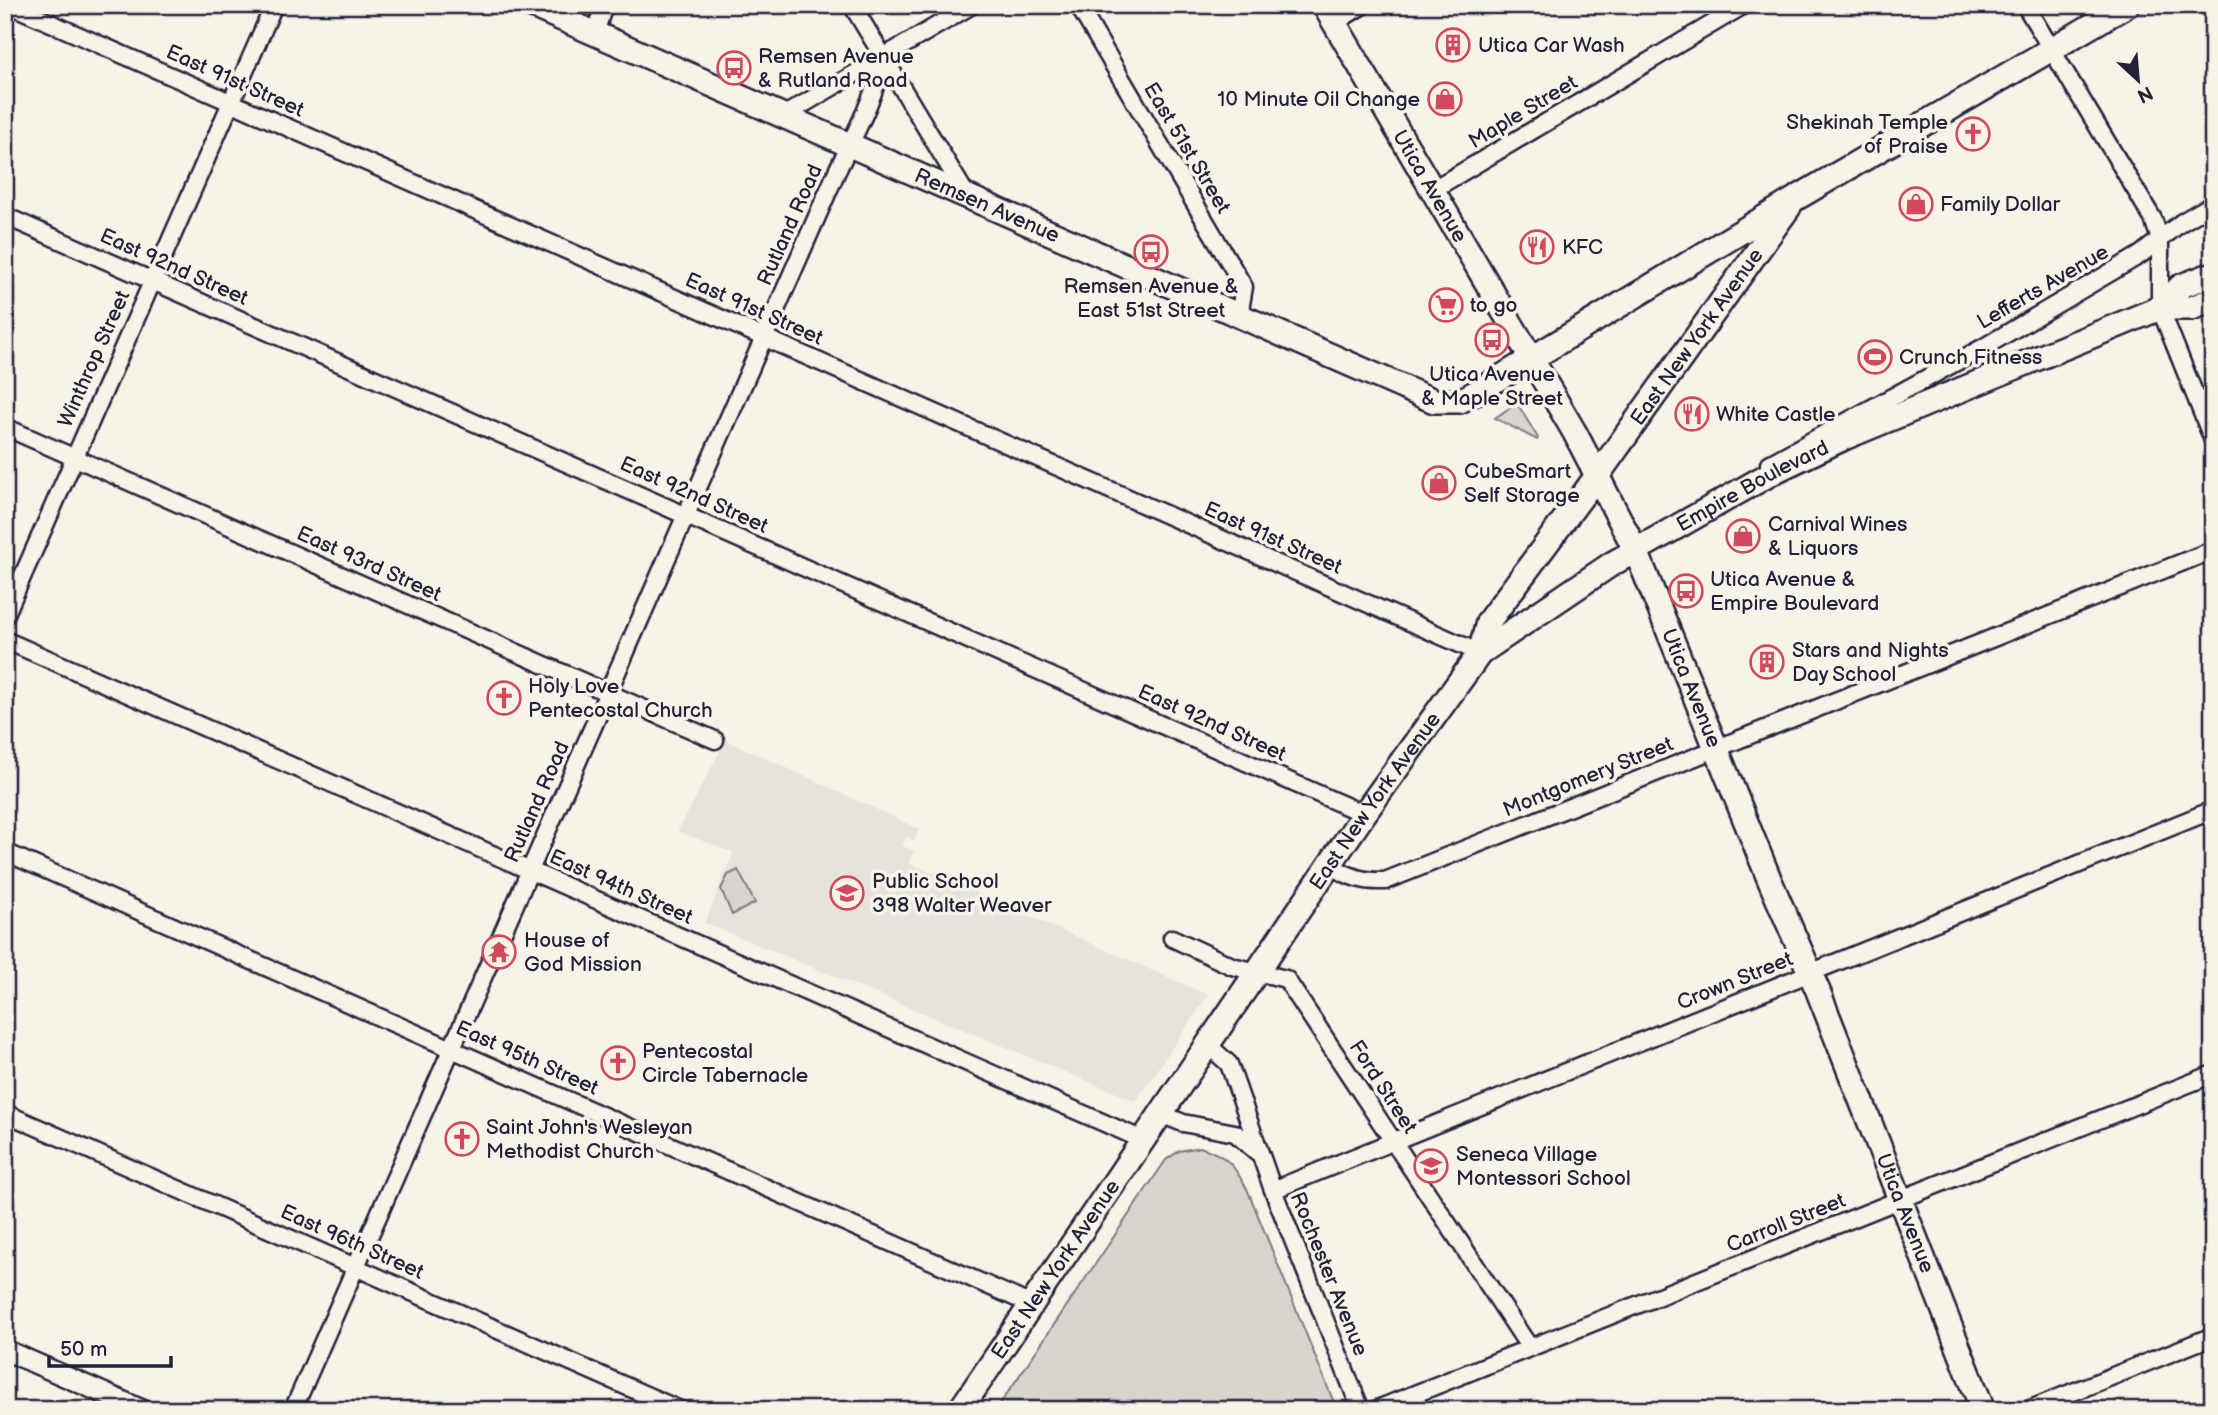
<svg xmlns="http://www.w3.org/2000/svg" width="2218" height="1415" font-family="'Balsamiq Sans',sans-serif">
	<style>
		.built { fill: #e7e3db }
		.green { fill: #d8d5cf; stroke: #7d7c85; stroke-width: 2 }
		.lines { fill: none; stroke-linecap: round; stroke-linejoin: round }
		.minor-casing { stroke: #22223b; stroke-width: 21 }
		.tertiary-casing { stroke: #22223b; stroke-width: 24 }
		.secondary-casing { stroke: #22223b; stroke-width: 28 }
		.minor { stroke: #f7f3e8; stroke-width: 16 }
		.tertiary { stroke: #f7f3e8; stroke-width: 19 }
		.secondary { stroke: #f7f3e8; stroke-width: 23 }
		.labels { text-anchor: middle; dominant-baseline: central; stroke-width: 7; stroke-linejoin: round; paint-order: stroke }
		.poi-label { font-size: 21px; fill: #22223b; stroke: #f7f3e8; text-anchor: start }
		.street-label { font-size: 21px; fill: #22223b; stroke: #f7f3e8 }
	</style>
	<rect width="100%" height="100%" fill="#f7f3e8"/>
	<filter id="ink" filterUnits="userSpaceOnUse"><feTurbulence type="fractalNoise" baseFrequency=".0143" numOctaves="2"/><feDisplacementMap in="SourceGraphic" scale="14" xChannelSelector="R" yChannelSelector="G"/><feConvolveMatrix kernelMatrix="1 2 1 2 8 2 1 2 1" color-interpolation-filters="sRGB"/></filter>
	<g filter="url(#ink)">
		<path class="built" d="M 726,740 L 919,829 L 914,841 L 906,837 L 902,846 L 914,851 L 909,863 L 1208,995 L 1136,1101 L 705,923 L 733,853 L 678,831 Z"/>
		<path class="green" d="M 1517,403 L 1538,438 L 1537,440 L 1495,418 Z
			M 738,870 L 755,903 L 732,915 L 721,889 L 728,875 Z
			M 1200,1147 C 1228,1156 1234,1165 1248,1191 L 1337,1410 L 996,1410 L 1166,1160 L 1179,1151 Z"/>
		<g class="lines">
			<defs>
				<path id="minor" d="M 10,5 L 1480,653
					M 852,5 L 967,196
					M 1078,5 L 1244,287 L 1239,316
					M 2025,5 L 2153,219 L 2160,239 L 2160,308 L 2213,440
					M 1334,23 L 1363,5
					M 595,34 L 604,5
					M 783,116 L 972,5
					M 1432,190 L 1744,5
					M 5,216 L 1364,814
					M 5,427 L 715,740
					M 1769,464 L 1984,347 L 2140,255 L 2182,222 L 2213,204
					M 5,616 L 274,5
					M 5,640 L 1143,1140
					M 5,852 L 1032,1305
					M 1330,865 C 1349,877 1363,882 1385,881 L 2213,550
					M 1172,938 L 1232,966 L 1286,979 L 1530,1348
					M 1208,1045 L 1229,1064 L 1273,1190 L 1361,1410
					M 5,1113 L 680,1410
					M 1161,1114 L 1183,1123 L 1235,1133 L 1257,1152
					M 1273,1190 L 2213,810
					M 293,1410 L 837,171 C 855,134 874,98 884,58
					M 1375,1410 L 2213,1074
					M 2028,1410 L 2213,1336"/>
				<path id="tertiary" d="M 5,1350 L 142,1410"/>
				<g id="secondary">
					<path id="s1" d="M 530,5 L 1434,401 L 1460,401 L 1473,394 L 1795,199 L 2127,5"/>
					<path id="s2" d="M 1324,5 L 1575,433 L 1636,551 L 1770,881 L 1818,991 L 1983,1410"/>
					<path d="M 2160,308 L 2181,286 L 2213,274"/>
					<path id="s3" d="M 1480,653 L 1610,565 L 1777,470 L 1846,437 L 2160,308 L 2192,308 L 2213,299"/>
					<path id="s4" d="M 960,1410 L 1364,814 L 1480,653 L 1488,622 L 1597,476 L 1789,207"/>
				</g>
			</defs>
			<use href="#minor" class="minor-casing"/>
			<use href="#tertiary" class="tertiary-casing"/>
			<use href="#secondary" class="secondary-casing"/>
			<use href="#minor" class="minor"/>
			<use href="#tertiary" class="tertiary"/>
			<use href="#secondary" class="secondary"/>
		</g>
	</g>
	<defs>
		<symbol id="building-ring" viewBox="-11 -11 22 22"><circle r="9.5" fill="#f7f3e8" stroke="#d1495b" stroke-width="1.5"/><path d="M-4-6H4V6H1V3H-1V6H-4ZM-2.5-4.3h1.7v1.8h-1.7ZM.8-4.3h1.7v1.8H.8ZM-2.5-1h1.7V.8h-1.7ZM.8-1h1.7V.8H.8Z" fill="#d1495b"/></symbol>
		<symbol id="bus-ring" viewBox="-11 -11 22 22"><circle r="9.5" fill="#f7f3e8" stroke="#d1495b" stroke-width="1.5"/><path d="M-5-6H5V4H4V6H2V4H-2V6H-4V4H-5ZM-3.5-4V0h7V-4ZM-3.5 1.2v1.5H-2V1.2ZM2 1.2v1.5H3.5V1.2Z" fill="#d1495b"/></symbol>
		<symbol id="shop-ring" viewBox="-11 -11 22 22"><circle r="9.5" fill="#f7f3e8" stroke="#d1495b" stroke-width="1.5"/><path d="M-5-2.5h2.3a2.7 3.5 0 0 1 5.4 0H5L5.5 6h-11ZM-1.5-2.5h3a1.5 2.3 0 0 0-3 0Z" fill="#d1495b"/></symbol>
		<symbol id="church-ring" viewBox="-11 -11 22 22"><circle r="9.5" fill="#f7f3e8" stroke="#d1495b" stroke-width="1.5"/><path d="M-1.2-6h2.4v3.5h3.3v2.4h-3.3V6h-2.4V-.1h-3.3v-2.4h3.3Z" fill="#d1495b"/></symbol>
		<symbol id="restaurant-ring" viewBox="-11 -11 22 22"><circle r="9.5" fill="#f7f3e8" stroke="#d1495b" stroke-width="1.5"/><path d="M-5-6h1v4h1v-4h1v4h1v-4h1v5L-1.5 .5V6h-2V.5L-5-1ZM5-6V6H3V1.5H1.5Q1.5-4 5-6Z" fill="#d1495b"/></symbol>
		<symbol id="supermarket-ring" viewBox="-11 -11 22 22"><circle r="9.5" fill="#f7f3e8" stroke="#d1495b" stroke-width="1.5"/><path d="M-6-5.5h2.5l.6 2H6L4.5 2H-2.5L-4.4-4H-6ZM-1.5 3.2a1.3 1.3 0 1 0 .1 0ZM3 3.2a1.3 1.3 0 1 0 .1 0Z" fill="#d1495b"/></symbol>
		<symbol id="stadium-ring" viewBox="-11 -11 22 22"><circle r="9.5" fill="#f7f3e8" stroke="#d1495b" stroke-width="1.5"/><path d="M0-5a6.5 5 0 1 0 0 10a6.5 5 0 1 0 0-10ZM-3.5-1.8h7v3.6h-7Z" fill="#d1495b"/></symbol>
		<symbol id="school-ring" viewBox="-11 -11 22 22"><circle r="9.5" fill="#f7f3e8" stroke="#d1495b" stroke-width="1.5"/><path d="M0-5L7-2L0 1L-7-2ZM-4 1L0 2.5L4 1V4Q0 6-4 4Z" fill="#d1495b"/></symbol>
		<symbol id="temple-ring" viewBox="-11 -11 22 22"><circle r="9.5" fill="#f7f3e8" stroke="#d1495b" stroke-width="1.5"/><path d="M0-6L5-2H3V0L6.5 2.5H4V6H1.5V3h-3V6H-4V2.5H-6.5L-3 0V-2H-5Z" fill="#d1495b"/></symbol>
	</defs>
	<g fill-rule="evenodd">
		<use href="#building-ring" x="1434" y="26" width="38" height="38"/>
		<use href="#bus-ring" x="715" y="49" width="38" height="38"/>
		<use href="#shop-ring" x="1426" y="80" width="38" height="38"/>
		<use href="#church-ring" x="1954" y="115" width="38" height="38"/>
		<use href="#shop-ring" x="1897" y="185" width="38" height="38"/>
		<use href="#restaurant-ring" x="1518" y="228" width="38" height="38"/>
		<use href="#bus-ring" x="1132" y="233" width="38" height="38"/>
		<use href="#supermarket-ring" x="1427" y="286" width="38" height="38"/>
		<use href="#bus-ring" x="1473" y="321" width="38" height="38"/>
		<use href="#stadium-ring" x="1856" y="338" width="38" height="38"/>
		<use href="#restaurant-ring" x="1673" y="395" width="38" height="38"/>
		<use href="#shop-ring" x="1420" y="464" width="38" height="38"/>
		<use href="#shop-ring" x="1724" y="517" width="38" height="38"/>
		<use href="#bus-ring" x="1667" y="572" width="38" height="38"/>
		<use href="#building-ring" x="1748" y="643" width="38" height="38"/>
		<use href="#church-ring" x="485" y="679" width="38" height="38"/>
		<use href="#school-ring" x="828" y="874" width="38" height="38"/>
		<use href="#temple-ring" x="480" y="933" width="38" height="38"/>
		<use href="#church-ring" x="599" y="1044" width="38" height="38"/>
		<use href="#church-ring" x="443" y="1120" width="38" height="38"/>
		<use href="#school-ring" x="1412" y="1147" width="38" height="38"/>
	</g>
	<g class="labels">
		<g class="poi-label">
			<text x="1478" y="45">Utica Car Wash</text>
			<text x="758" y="56">Remsen Avenue<tspan x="758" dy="24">&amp; Rutland Road</tspan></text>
			<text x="1420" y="99" text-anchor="end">10 Minute Oil Change</text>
			<text x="1948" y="122" text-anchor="end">Shekinah Temple<tspan x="1948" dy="24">of Praise</tspan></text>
			<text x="1940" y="204">Family Dollar</text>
			<text x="1562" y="247">KFC</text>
			<text x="1151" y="286" text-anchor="middle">Remsen Avenue &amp;<tspan x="1151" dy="24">East 51st Street</tspan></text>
			<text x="1470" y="305">to go</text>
			<text x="1899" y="357">Crunch Fitness</text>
			<text x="1492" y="374" text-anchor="middle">Utica Avenue<tspan x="1492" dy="24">&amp; Maple Street</tspan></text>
			<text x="1716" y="414">White Castle</text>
			<text x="1464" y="471">CubeSmart<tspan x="1464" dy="24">Self Storage</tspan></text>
			<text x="1768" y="524">Carnival Wines<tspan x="1768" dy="24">&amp; Liquors</tspan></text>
			<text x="1710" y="579">Utica Avenue &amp;<tspan x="1710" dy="24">Empire Boulevard</tspan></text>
			<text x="1792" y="650">Stars and Nights<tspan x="1792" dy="24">Day School</tspan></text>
			<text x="528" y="686">Holy Love<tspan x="528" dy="24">Pentecostal Church</tspan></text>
			<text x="872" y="881">Public School<tspan x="872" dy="24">398 Walter Weaver</tspan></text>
			<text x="524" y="940">House of<tspan x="524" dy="24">God Mission</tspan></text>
			<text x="642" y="1051">Pentecostal<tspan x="642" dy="24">Circle Tabernacle</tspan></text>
			<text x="486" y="1127">Saint John's Wesleyan<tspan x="486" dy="24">Methodist Church</tspan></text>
			<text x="1456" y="1154">Seneca Village<tspan x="1456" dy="24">Montessori School</tspan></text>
		</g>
		<g class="street-label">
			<text transform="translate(235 81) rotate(24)">East 91st Street</text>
			<text transform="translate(1523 112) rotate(-31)">Maple Street</text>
			<text transform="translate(1187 148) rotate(59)">East 51st Street</text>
			<text stroke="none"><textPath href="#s2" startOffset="210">Utica Avenue</textPath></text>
			<text stroke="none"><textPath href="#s1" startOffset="499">Remsen Avenue</textPath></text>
			<text transform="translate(790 225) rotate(-66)">Rutland Road</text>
			<text transform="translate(174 267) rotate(24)">East 92nd Street</text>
			<text transform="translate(2043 287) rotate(-30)">Lefferts Avenue</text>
			<text transform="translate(754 309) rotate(24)">East 91st Street</text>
			<text stroke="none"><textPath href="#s4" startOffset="1304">East New York Avenue</textPath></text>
			<text transform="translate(94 359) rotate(-66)">Winthrop Street</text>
			<text stroke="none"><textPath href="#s3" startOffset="320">Empire Boulevard</textPath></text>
			<text transform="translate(694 495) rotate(24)">East 92nd Street</text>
			<text transform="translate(1273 538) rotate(24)">East 91st Street</text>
			<text transform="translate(369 564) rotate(24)">East 93rd Street</text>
			<text stroke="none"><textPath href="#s2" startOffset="777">Utica Avenue</textPath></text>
			<text transform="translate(1212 723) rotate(24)">East 92nd Street</text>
			<text transform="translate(1588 777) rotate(-22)">Montgomery Street</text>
			<text stroke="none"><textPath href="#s4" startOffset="737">East New York Avenue</textPath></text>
			<text transform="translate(537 802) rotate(-66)">Rutland Road</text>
			<text transform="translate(621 887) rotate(24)">East 94th Street</text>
			<text transform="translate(1735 981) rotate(-22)">Crown Street</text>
			<text transform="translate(527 1058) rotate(24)">East 95th Street</text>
			<text transform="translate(1383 1087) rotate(57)">Ford Street</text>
			<text stroke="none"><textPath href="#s2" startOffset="1344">Utica Avenue</textPath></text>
			<text transform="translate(1786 1223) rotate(-22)">Carroll Street</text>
			<text transform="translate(352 1242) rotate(24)">East 96th Street</text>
			<text stroke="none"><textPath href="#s4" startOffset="170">East New York Avenue</textPath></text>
			<text transform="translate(1329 1274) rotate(68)">Rochester Avenue</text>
		</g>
	</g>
	<rect width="2218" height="1415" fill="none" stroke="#f7f3e8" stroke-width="28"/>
	<rect x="14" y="14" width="2190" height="1387" fill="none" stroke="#22223b" stroke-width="2.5" filter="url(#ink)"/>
	<g transform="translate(2138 80) rotate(154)" stroke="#f7f3e8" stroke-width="5" paint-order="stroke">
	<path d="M0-5L12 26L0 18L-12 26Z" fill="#22223b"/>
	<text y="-10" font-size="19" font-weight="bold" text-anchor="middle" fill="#22223b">N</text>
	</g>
	<path d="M49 1356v10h122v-10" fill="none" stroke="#22223b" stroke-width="3.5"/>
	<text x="60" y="1356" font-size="21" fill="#22223b" stroke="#f7f3e8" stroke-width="5" paint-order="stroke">50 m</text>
</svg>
